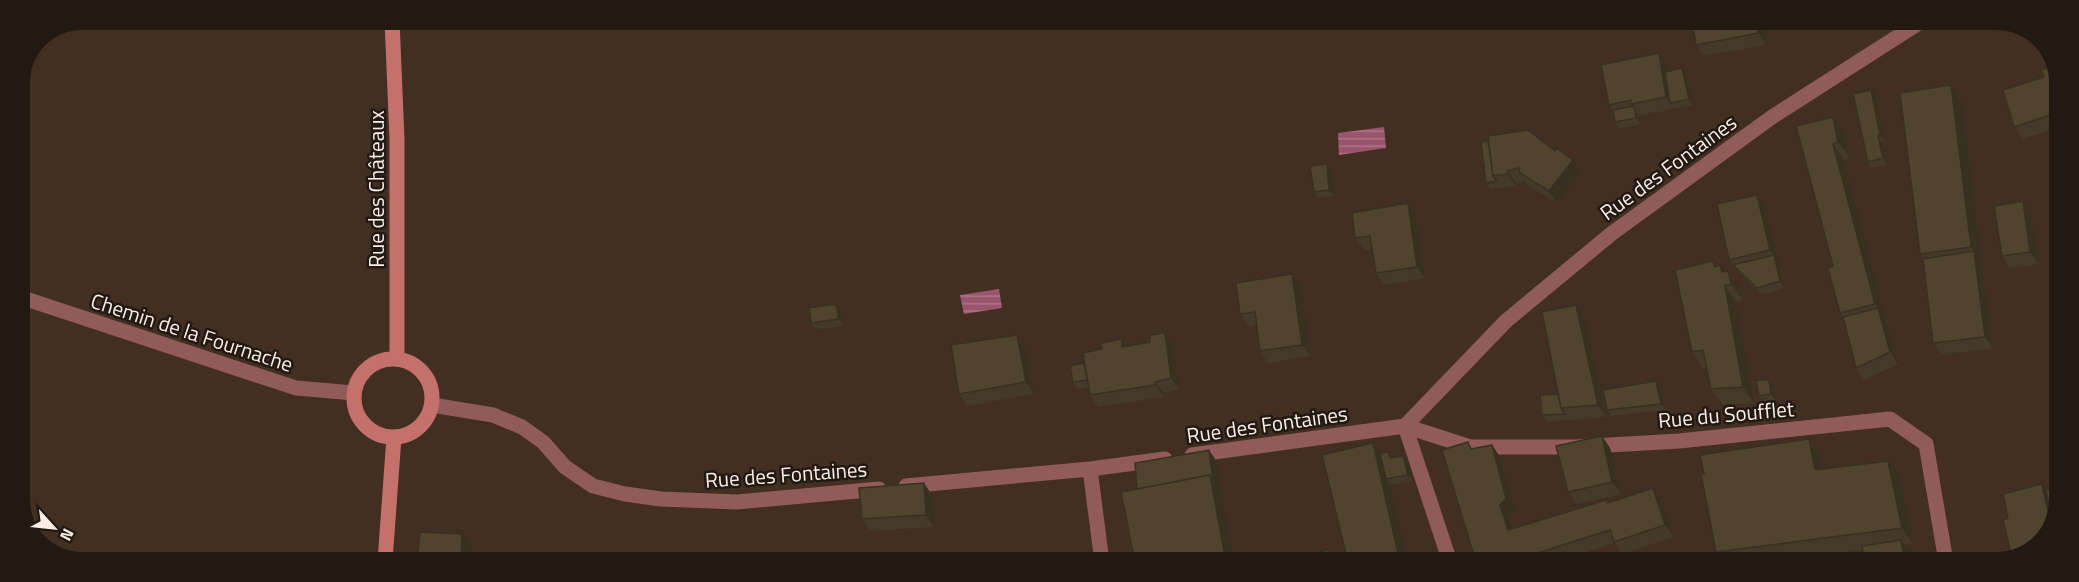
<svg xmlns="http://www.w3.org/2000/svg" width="2079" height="582" font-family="'Titillium Web',sans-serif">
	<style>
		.water { fill: url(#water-rules) }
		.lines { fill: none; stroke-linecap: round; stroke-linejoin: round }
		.street { stroke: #915c58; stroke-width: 15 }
		.secondary { stroke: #c4716b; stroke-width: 15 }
		.wall { fill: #453a28 }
		.shaded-wall { fill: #383021 }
		.building { fill: #50442f; stroke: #383021; stroke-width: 1.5 }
		.labels { text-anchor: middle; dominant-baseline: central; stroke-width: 5; stroke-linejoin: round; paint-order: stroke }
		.street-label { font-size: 21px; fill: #fbede5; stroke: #221913 }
	</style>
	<defs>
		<pattern id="water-rules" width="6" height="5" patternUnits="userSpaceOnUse" patternTransform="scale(1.5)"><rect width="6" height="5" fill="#99556d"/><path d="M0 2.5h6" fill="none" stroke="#ad7689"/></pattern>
	</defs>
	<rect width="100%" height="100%" fill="#432e22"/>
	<path class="water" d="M 1384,127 L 1386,148 L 1339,155 L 1338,133 Z
		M 999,289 L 1002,308 L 964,314 L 960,295 Z"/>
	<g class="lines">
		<path class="street" d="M 20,297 L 296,388 L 354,393
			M 432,405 L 493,415 L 522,427 L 543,442 L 565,467 L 593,486 L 625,494 L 661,499 L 737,502 L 879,489
			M 1405,426 L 1470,447 L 1575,447 L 1679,441 L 1890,419 L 1926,444 L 1946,562
			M 1405,426 L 1450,562
			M 1192,455 L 1405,426 L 1506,321 L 1611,234 L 1772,117 L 1922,21
			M 1090,469 L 1102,562
			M 906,486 L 1090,469 L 1165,459"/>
		<path class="secondary" d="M 392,20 L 397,139 L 397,358
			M354 398a39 39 0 1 1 78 0a39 39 0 1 1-78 0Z
			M 385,561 L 394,437"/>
	</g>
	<path class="wall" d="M 1762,21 L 1766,45 L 1704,56 L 1696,45 Z
		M 1659,53 L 1667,65 L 1668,71 L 1682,68 L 1687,74 L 1693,105 L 1639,116 L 1641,124 L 1619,129 L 1615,122 L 1613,110 L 1609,105 Z
		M 2044,77 L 2059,78 L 2059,127 L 2023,139 L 2014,127 Z
		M 1951,85 L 1962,101 L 1993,349 L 1942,355 L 1933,343 L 1923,259 L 1920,254 Z
		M 1876,96 L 1885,141 L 1882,142 L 1887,165 L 1872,168 L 1868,162 Z
		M 1833,117 L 1844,133 L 1850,158 L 1844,160 L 1886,320 L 1898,364 L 1864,380 L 1856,368 L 1843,317 L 1840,313 L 1833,266 Z
		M 1488,141 L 1581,172 L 1557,203 L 1528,185 L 1525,181 L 1516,183 L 1516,186 L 1490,189 L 1486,183 Z
		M 1327,164 L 1332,170 L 1334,196 L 1318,198 L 1314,192 Z
		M 2023,201 L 2031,213 L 2039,264 L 2010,268 L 2002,256 Z
		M 1765,207 L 1784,288 L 1762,295 L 1738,272 L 1729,260 Z
		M 1416,215 L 1425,278 L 1384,285 L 1376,273 L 1372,249 L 1364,250 L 1355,238 Z
		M 2059,247 L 2059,271 L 2050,259 Z
		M 1717,266 L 1724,272 L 1740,287 L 1743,300 L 1736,302 L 1754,403 L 1723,405 L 1711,389 L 1707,367 L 1703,368 L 1692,352 Z
		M 1292,274 L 1301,286 L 1311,356 L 1268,363 L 1260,351 L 1257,325 L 1248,326 L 1240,314 Z
		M 836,304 L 841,310 L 843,326 L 816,330 L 811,323 Z
		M 1576,305 L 1584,317 L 1607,417 L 1547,422 L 1542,415 L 1558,394 Z
		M 1165,333 L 1173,345 L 1179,390 L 1163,393 L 1164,397 L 1098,407 L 1090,395 L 1088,387 L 1077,389 L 1073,382 L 1084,363 L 1102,349 L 1122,339 L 1127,346 L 1150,342 Z
		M 1025,346 L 1034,394 L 968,406 L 959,394 Z
		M 1769,380 L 1773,386 L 1776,401 L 1764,402 L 1759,396 Z
		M 1660,387 L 1666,410 L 1611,416 L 1607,410 Z
		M 1602,436 L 1610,448 L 1621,494 L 1576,504 L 1568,492 Z
		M 1809,439 L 1820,455 L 1823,469 L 1900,478 L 1913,544 L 1905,545 L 1910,552 L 1911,562 L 1865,562 L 1863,550 L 1770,562 L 1723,562 L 1716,552 L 1704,474 Z
		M 1373,443 L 1380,453 L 1388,452 L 1392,458 L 1403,456 L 1408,462 L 1413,481 L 1390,485 L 1408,562 L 1348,562 Z
		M 1492,445 L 1500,457 L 1515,510 L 1508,517 L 1512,529 L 1606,500 L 1608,503 L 1653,488 L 1661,500 L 1674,537 L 1622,554 L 1615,543 L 1554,562 L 1476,562 L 1473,449 Z
		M 2046,490 L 2056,495 L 2058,504 L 2057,516 L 2035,549 L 2014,557 L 2011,553 L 2006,519 L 2008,516 Z
		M 932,495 L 934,527 L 870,531 L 862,519 Z"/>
	<path class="shaded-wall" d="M 1756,21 L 1762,21 L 1766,45 L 1758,33 Z
		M 1659,53 L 1667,65 L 1673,102 L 1670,103 L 1675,109 L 1666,97 Z
		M 1682,68 L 1687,74 L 1693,105 L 1689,99 Z
		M 1951,85 L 1962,101 L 1982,263 L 1971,247 Z
		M 1871,90 L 1876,96 L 1885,141 L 1880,135 Z
		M 1635,110 L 1639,116 L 1641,124 L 1636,118 Z
		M 1833,117 L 1844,133 L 1850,158 L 1838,142 Z
		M 1878,136 L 1882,142 L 1887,165 L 1883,158 Z
		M 1833,144 L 1844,160 L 1886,320 L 1875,304 Z
		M 1573,160 L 1581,172 L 1557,203 L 1549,191 Z
		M 1327,164 L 1332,170 L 1334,196 L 1329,190 Z
		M 1507,171 L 1516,183 L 1516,186 L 1508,174 Z
		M 1757,195 L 1765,207 L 1784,288 L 1780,281 L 1774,255 L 1770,250 Z
		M 2023,201 L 2031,213 L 2039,264 L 2030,252 Z
		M 1408,203 L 1416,215 L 1425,278 L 1417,267 Z
		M 1974,251 L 1982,263 L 1993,349 L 1985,337 Z
		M 1720,265 L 1731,281 L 1728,271 L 1740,287 L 1743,300 L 1722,272 Z
		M 1292,274 L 1301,286 L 1311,356 L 1302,345 Z
		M 1725,286 L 1736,302 L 1754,403 L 1743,387 Z
		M 836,304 L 841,310 L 843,326 L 839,319 Z
		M 1576,305 L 1584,317 L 1607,417 L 1598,405 Z
		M 1878,308 L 1886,320 L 1898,364 L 1890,352 Z
		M 1165,333 L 1173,345 L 1179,390 L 1171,378 Z
		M 1017,335 L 1025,346 L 1034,394 L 1026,382 Z
		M 1122,339 L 1130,351 L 1122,347 Z
		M 1769,380 L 1773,386 L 1776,401 L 1771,394 Z
		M 1656,381 L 1660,387 L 1666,410 L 1661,404 Z
		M 1155,382 L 1163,393 L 1164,397 L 1155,385 Z
		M 1602,436 L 1610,448 L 1621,494 L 1612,482 Z
		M 1809,439 L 1820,455 L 1827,486 L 1815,470 Z
		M 1373,443 L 1384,459 L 1386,479 L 1390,485 L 1408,562 L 1400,562 Z
		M 1492,445 L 1500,457 L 1515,510 L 1508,517 L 1516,542 L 1508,530 L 1500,505 Z
		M 1209,450 L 1217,462 L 1221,492 L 1234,562 L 1226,562 L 1210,475 Z
		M 1403,456 L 1408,462 L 1413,481 L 1408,475 Z
		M 1888,461 L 1900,478 L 1913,544 L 1902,528 Z
		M 924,483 L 932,495 L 934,527 L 926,515 Z
		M 2042,484 L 2051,496 L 2056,518 L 2054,521 L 2049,516 Z
		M 1653,488 L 1661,500 L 1674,537 L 1665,525 Z
		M 2051,489 L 2056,495 L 2058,504 L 2057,516 Z
		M 462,534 L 471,546 L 470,561 L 461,561 Z
		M 1901,540 L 1910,552 L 1911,562 L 1907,562 L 1904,558 Z
		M 1328,550 L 1332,556 L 1334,562 L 1331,562 Z"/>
	<path class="building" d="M 1692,21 L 1756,21 L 1758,33 L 1696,45 Z
		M 1659,53 L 1666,97 L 1631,104 L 1631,100 L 1609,105 L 1601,65 Z
		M 2054,66 L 2059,78 L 2059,112 L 2014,127 L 2003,90 L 2044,77 L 2041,70 Z
		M 1682,68 L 1689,99 L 1670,103 L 1665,72 Z
		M 1951,85 L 1971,247 L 1920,254 L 1900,93 Z
		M 1871,90 L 1880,135 L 1878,136 L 1883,158 L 1868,162 L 1853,94 Z
		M 1633,106 L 1635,110 L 1636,118 L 1615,122 L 1613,110 Z
		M 1833,117 L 1838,142 L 1833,144 L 1875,304 L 1840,313 L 1828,268 L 1833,266 L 1796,126 Z
		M 1528,130 L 1555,151 L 1557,148 L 1573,160 L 1549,191 L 1520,173 L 1519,168 L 1507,171 L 1508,174 L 1493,176 L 1488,136 Z
		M 1488,141 L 1493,176 L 1497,181 L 1486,183 L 1481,142 Z
		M 1327,164 L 1329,190 L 1314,192 L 1310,166 Z
		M 1757,195 L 1770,250 L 1729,260 L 1717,204 Z
		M 2023,201 L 2030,252 L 2002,256 L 1994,206 Z
		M 1408,203 L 1417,267 L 1376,273 L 1370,236 L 1355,238 L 1352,213 Z
		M 2059,247 L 2059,265 L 2050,259 Z
		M 1974,251 L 1985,337 L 1933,343 L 1923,259 Z
		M 1774,255 L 1780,281 L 1757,288 L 1733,265 Z
		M 1713,261 L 1715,267 L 1720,265 L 1722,272 L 1728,271 L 1731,284 L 1725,286 L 1743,387 L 1711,389 L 1703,350 L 1692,352 L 1675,270 Z
		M 1292,274 L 1302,345 L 1260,351 L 1255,312 L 1240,314 L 1236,283 Z
		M 836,304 L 839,319 L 811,323 L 809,308 Z
		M 1576,305 L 1598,405 L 1561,408 L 1542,312 Z
		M 1878,308 L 1890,352 L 1856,368 L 1843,317 Z
		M 1165,333 L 1171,378 L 1155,382 L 1155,385 L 1090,395 L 1083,353 L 1102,349 L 1101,343 L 1122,339 L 1122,347 L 1150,342 L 1150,335 Z
		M 1017,335 L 1026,382 L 959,394 L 951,345 Z
		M 2058,353 L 2058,383 L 2051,355 Z
		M 1084,363 L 1087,380 L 1073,382 L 1070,366 Z
		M 1756,380 L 1769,380 L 1771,394 L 1759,396 Z
		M 1656,381 L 1661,404 L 1607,410 L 1603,390 Z
		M 1558,394 L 1561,408 L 1565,414 L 1542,415 L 1540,395 Z
		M 1602,436 L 1612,482 L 1568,492 L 1556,446 Z
		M 1809,439 L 1815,470 L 1888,461 L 1902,528 L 1716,552 L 1701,474 L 1704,474 L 1700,455 Z
		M 1468,442 L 1471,449 L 1492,445 L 1506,498 L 1500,505 L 1508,530 L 1606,500 L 1607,503 L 1653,488 L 1665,525 L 1614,542 L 1610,530 L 1509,562 L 1476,562 L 1442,450 Z
		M 1373,443 L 1400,562 L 1348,562 L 1322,455 Z
		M 1209,450 L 1213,480 L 1210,475 L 1137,489 L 1135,463 Z
		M 1388,452 L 1390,458 L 1403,456 L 1408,475 L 1386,479 L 1380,453 Z
		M 1210,475 L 1226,562 L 1135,562 L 1121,492 Z
		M 924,483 L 926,515 L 862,519 L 859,488 Z
		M 2042,484 L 2049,516 L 2054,515 L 2055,519 L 2037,547 L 2011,553 L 2003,520 L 2008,518 L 2003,494 Z
		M 2051,489 L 2057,516 L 2056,518 L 2054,515 L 2051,515 L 2046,490 Z
		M 420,532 L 462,534 L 461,561 L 417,561 Z
		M 1901,540 L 1904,558 L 1898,560 L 1898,562 L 1865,562 L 1862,546 Z
		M 1328,550 L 1331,562 L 1329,562 L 1325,555 L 1311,559 L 1310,554 Z
		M 1325,555 L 1326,562 L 1299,562 Z"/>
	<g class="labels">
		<g class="street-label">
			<text transform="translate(1668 167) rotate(-36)">Rue des Fontaines</text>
			<text transform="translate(376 189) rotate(-90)">Rue des Châteaux</text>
			<text transform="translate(192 332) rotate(18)">Chemin de la Fournache</text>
			<text transform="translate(1726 414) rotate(-5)">Rue du Soufflet</text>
			<text transform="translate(1267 424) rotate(-8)">Rue des Fontaines</text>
			<text transform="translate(786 474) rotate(-4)">Rue des Fontaines</text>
		</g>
	</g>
	<path d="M0 0H2079V582H0ZM82 30H1997A52 52 0 0 1 2049 82V500A52 52 0 0 1 1997 552H82A52 52 0 0 1 30 500V82A52 52 0 0 1 82 30Z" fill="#221913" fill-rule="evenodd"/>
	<g transform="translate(54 528) rotate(117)" stroke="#221913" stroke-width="4.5" paint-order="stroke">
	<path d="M0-4.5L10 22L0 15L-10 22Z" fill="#fbede5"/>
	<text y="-9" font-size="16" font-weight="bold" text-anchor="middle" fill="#fbede5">N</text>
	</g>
</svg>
